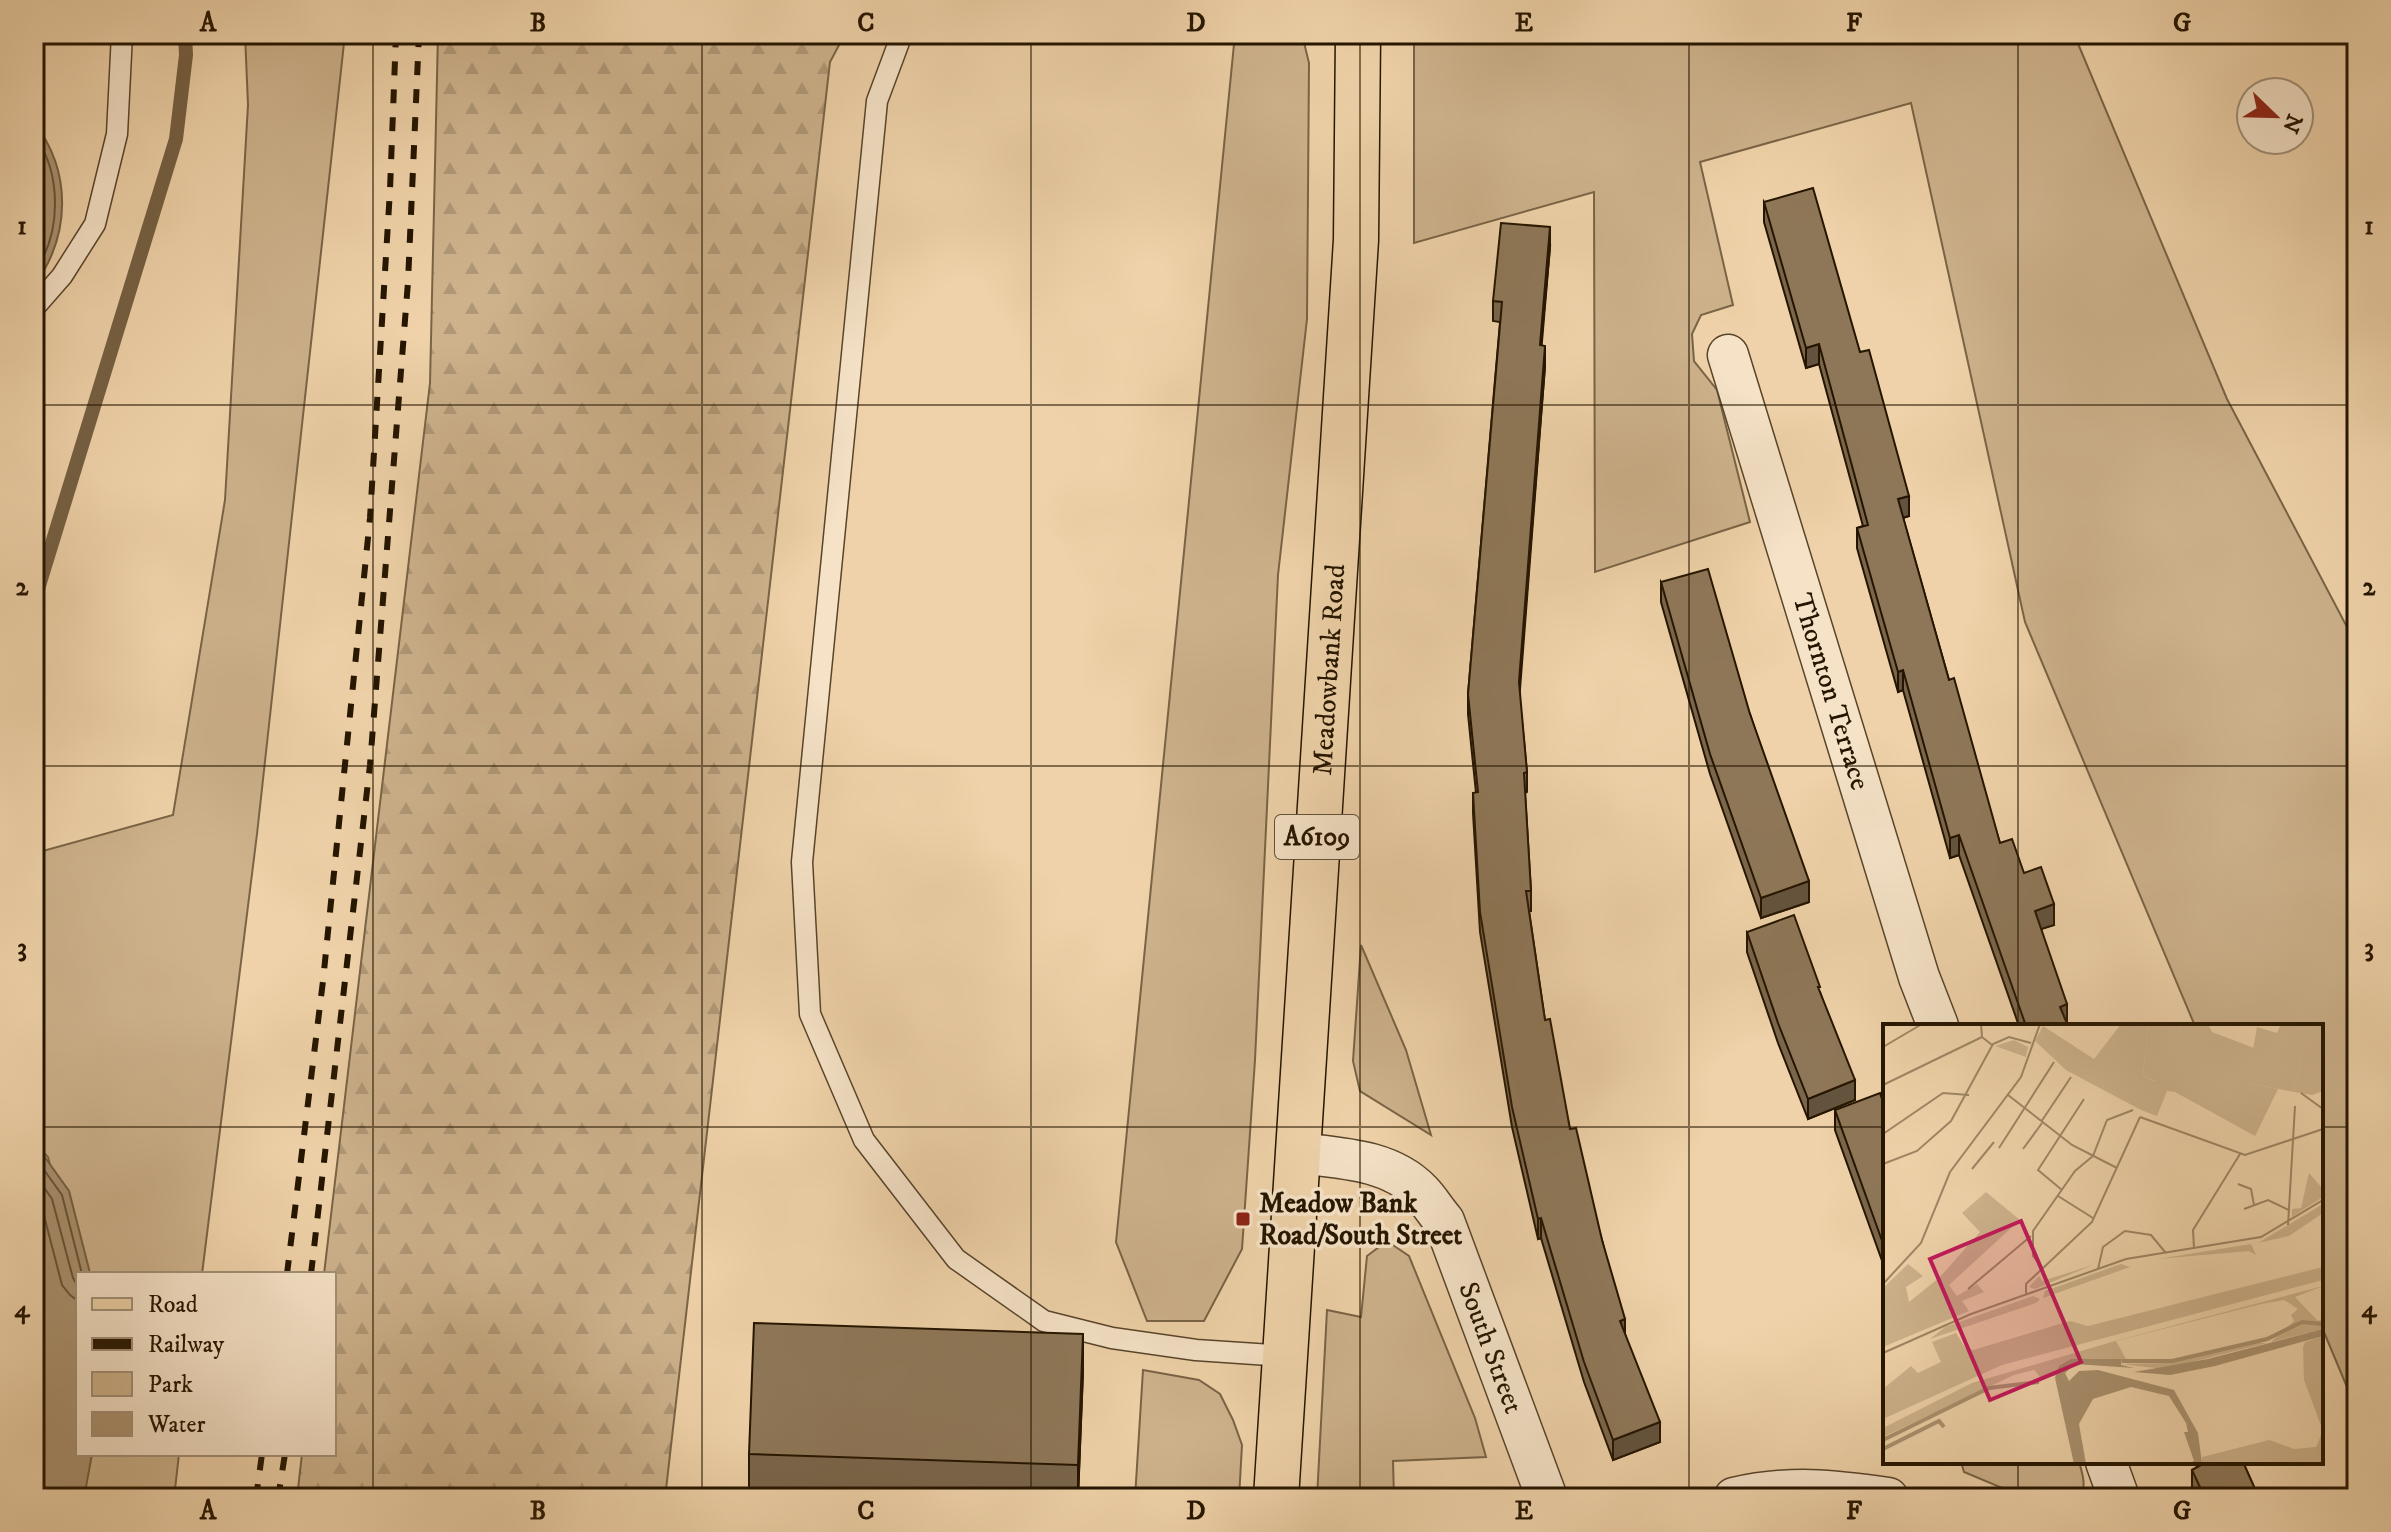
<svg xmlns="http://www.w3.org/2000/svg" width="2391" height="1532" font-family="'IM FELL DW Pica',serif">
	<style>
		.green { fill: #cdb28c; stroke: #796446; stroke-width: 2 }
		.forest { fill: url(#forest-firs); stroke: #796446; stroke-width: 2 }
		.water { fill: #aa9270; stroke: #756043; stroke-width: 2 }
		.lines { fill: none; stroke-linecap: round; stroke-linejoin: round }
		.shore { stroke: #685438; stroke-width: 2 }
		.stream { stroke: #756043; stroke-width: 14 }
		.service-casing { stroke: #58442a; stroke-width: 23 }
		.minor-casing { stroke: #58442a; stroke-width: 43 }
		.primary-casing { stroke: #251500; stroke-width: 47 }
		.service { stroke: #f5e2c7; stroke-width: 20 }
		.minor { stroke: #f5e2c7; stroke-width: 40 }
		.primary { stroke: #efd2a9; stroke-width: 44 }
		.rail { stroke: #251500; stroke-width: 6; stroke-dasharray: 14 14; stroke-linecap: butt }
		.wall { fill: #7a664c; stroke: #251500; stroke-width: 2 }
		.shaded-wall { fill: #63533e; stroke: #251500; stroke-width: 2 }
		.building { fill: #8e7758; stroke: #251500; stroke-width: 2 }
		.grid { fill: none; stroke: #251500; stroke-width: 2; stroke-opacity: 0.55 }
		.poi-dot { fill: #8f2418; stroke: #f5e2c7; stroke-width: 3 }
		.labels { text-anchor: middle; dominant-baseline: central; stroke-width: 7; stroke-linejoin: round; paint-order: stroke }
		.shield { fill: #f5e2c7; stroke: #63523c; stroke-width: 2 }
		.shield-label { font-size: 26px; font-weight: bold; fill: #251500 }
		.street-label { font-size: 28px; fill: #251500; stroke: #f5e2c7 }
		.poi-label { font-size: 28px; font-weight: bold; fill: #251500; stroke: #f5e2c7; text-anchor: start }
		.inset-river { fill: none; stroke: #aa9270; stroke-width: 4 }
		.inset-road { fill: none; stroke: #9e8665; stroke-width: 2 }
		.view { fill: #c2185b; fill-opacity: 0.15; stroke: #c2185b; stroke-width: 4 }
		.inset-edge { fill: none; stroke: #251500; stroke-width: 4 }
		.neatline { fill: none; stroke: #251500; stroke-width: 3 }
		.grid-label { font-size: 26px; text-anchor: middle; font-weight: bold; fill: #251500 }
	</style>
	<defs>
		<pattern id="forest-firs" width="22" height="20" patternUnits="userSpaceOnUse" patternTransform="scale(2)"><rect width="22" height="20" fill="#cdb28c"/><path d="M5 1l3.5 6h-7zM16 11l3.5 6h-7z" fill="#b09877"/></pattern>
	</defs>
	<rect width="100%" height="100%" fill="#efd2a9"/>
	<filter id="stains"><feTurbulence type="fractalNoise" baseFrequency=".0025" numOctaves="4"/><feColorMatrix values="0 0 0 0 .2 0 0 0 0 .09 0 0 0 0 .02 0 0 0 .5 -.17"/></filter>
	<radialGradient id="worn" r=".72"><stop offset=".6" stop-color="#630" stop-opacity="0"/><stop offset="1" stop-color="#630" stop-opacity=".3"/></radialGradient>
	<path class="green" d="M 245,34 L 345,34 L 257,834 L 202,1274 L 78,1274 L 48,1157 L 34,1143 L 34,869 L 39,852 L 173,815 L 225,500 L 248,105 Z
		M 1235,34 L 1302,34 L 1309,63 L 1307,319 L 1278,575 L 1255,1060 L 1242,1249 L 1204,1321 L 1147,1321 L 1116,1242 Z
		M 1414,34 L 2074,34 L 2227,399 L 2357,646 L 2357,1411 L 2321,1325 L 2321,1026 L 2195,1026 L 2025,622 L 1911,103 L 1700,162 L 1733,305 L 1701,315 L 1692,334 L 1694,361 L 1717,390 L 1750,522 L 1595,572 L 1594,192 L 1414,243 Z
		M 1361,945 L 1406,1050 L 1431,1135 L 1360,1091 L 1353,1061 Z
		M 1387,1241 L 1409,1256 L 1475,1418 L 1486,1457 L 1393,1461 L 1394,1498 L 1317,1498 L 1327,1310 L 1361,1317 L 1367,1256 Z
		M 1143,1370 L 1199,1380 L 1220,1394 L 1233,1420 L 1242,1445 L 1239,1498 L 1135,1498 Z
		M 78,1454 L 179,1454 L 174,1498 L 66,1498 Z
		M 1961,1462 L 2079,1462 C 2083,1475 2086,1485 2081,1498 L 2026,1498 L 1964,1472 Z"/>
	<path class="forest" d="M 438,34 L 845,34 L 830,62 L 665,1498 L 297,1498 L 302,1454 L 334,1454 L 334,1274 L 324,1274 L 430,383 Z"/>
	<path class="water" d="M 34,122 C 72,172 71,235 34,286 Z
		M 34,1142 L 69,1191 L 90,1273 L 78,1274 L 78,1454 L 92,1454 L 84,1498 L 34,1498 Z"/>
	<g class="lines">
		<path class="shore" d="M 34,135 C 62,173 62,234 34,272
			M 34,155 C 47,193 47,214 34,252
			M 34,1156 L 62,1195 L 82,1274
			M 34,1173 L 52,1199 L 73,1278 L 78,1287
			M 34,1194 L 41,1204 L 62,1285 L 70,1295 L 78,1301"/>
		<path class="stream" d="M 34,602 L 176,139 L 186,55 L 185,34"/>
		<defs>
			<path id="service" d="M 902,34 L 877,101 L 802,862 L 810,1014 L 864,1140 L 956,1259 L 1044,1321 L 1112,1338 L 1196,1350 L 1285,1356
				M 34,308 L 62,276 L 95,224 L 117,134 L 122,34"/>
			<g id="minor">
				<path id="s1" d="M 1728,355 L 1919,977 L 1938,1026"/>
				<path id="s2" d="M 1298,1153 C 1339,1158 1390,1159 1421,1192 C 1429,1200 1436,1212 1444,1221 L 1547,1498"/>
				<path d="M 2106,1462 L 2119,1498"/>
				<path d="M 1734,1498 C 1789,1485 1834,1490 1888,1498"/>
			</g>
			<g id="primary">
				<path id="s3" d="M 1276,1498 L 1356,240 L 1358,34"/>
			</g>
		</defs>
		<use href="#service" class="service-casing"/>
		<use href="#minor" class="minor-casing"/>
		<use href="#primary" class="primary-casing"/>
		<use href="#service" class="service"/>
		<use href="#minor" class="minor"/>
		<use href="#primary" class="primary"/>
		<path class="rail" d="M 287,1274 L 323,981 L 370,518 L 390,190 L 396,34
			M 311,1274 L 370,765 L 408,282 L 419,34
			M 256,1498 L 262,1454
			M 278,1498 L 285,1454"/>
	</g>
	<path class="wall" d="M 1764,202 L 1860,352 L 1909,516 L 1903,518 L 1949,680 L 2000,843 L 2024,873 L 2054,925 L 2041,929 L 2068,1026 L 2019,1026 L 1959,855 L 1950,858 L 1903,690 L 1898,692 L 1857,548 L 1857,528 L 1863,526 L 1819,364 L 1806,368 L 1764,222 Z
		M 1550,247 L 1541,345 L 1545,366 L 1519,691 L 1527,772 L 1527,792 L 1525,793 L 1531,891 L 1531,911 L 1529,911 L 1545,1020 L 1570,1129 L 1602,1240 L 1625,1334 L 1660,1442 L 1613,1460 L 1584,1382 L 1541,1238 L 1538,1239 L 1512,1127 L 1480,932 L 1473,813 L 1473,793 L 1476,793 L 1468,714 L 1468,694 L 1500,322 L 1493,321 L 1493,301 Z
		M 1661,582 L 1750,714 L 1809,902 L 1761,918 L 1710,774 L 1661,602 Z
		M 1747,932 L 1820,992 L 1855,1100 L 1808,1119 L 1778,1043 L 1747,952 Z
		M 1885,1108 L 1885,1269 L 1835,1130 L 1835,1110 Z
		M 1083,1371 L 1078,1498 L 949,1498 L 749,1491 L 749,1454 Z
		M 2195,1462 L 2243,1462 L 2259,1498 L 2196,1498 L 2192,1490 L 2192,1470 L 2197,1467 Z"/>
	<path class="shaded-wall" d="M 1550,227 L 1550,247 L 1540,365 L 1540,345 Z
		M 1819,344 L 1819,364 L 1806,368 L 1806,348 Z
		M 1545,346 L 1545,366 L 1519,702 L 1519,682 Z
		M 1909,496 L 1909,516 L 1898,519 L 1898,499 Z
		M 1903,670 L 1903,690 L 1898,692 L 1898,672 Z
		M 1959,835 L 1959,855 L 1950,858 L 1950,838 Z
		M 1809,881 L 1809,902 L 1761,918 L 1761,898 Z
		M 2054,904 L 2054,925 L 2035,931 L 2035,911 Z
		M 2067,1004 L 2067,1024 L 2060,1007 Z
		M 1855,1080 L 1855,1100 L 1808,1119 L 1808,1099 Z
		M 1541,1218 L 1541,1238 L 1538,1239 L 1538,1219 Z
		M 1625,1319 L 1625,1339 L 1620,1321 Z
		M 1083,1334 L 1083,1371 L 1078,1498 L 1078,1465 Z
		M 1660,1422 L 1660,1442 L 1613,1460 L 1613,1440 Z"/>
	<path class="building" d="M 1813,188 L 1860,352 L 1869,350 L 1909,496 L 1898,499 L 1949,680 L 1954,678 L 2000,843 L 2012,839 L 2024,873 L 2041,867 L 2054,904 L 2035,911 L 2067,1004 L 2060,1007 L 2068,1026 L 2026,1026 L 1959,835 L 1950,838 L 1903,670 L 1898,672 L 1857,528 L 1868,525 L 1819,344 L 1806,348 L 1764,202 Z
		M 1501,223 L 1550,227 L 1540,345 L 1545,346 L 1519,682 L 1527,772 L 1524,773 L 1531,891 L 1526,891 L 1545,1020 L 1550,1019 L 1570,1129 L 1576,1128 L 1602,1240 L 1625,1319 L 1620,1321 L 1660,1422 L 1613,1440 L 1584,1362 L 1541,1218 L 1538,1219 L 1512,1107 L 1480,912 L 1473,793 L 1478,792 L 1468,694 L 1502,302 L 1493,301 Z
		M 1708,569 L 1750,714 L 1809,881 L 1761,898 L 1710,754 L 1661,582 Z
		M 1794,915 L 1820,987 L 1818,987 L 1855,1080 L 1808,1099 L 1778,1023 L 1747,932 Z
		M 1880,1093 L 1885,1108 L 1885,1249 L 1835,1110 Z
		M 754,1323 L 1083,1334 L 1078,1465 L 749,1454 Z
		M 2205,1462 L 2243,1462 L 2259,1498 L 2205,1498 L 2192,1470 L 2205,1463 Z"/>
	<path class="grid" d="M 373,34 L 373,1498M 702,34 L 702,1498M 1031,34 L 1031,1498M 1360,34 L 1360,1498M 1689,34 L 1689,1498M 2018,34 L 2018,1026M 34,405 L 2357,405M 34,766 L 2357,766M 34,1127 L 1885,1127M 2321,1127 L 2357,1127M 2018,1462 L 2018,1498"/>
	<rect class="poi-dot" x="1235" y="1211" width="16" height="16" rx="4"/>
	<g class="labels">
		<rect class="shield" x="1275" y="815" width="84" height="44" rx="6"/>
		<g class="shield-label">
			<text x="1317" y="837">A6109</text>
		</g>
		<g class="street-label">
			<text stroke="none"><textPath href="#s3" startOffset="830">Meadowbank Road</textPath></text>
			<text stroke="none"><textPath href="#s1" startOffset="352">Thornton Terrace</textPath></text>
			<text stroke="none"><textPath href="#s2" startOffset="304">South Street</textPath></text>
		</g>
		<g class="poi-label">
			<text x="1259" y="1203">Meadow Bank<tspan x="1259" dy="32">Road/South Street</tspan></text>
		</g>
	</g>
	<g transform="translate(1883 1024)">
		<rect width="440" height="440" fill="#efd2a9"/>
		<path d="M 238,0 L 265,0 L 260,52 L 271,57 L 300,0 L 325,0 L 329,8 L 371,24 L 365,59 L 395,65 L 372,112 L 292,68 L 284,67 L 274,92 L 258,86 L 183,46 L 152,17 L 160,2 L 211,35 ZM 131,16 L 145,23 L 143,33 L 112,22 ZM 426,149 L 440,165 L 440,173 L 409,193 L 409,185 L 418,184 ZM 103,168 L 137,196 L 66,261 L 74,272 L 94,260 L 101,268 L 79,277 L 86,287 L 0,323 L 0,264 L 25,240 L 40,252 L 23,263 L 26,278 L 56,254 L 97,208 L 79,189 ZM 440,180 L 440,189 L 406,212 L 375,219 ZM 368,220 L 373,231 L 366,227 L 275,235 ZM 238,240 L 247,243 L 160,274 L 162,267 ZM 210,241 L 152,265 L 146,263 L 156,252 L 159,257 ZM 440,262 L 412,273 L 435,297 L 440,294 L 440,305 L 388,318 L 411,297 L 408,291 L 415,285 L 401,276 L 378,280 L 233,317 L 243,335 L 183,338 L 172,352 L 157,353 L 151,346 L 131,351 L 0,413 L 0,404 L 89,359 L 232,317 ZM 150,272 L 157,275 L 153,279 L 47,315 L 62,303 ZM 440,312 L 440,440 L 319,440 L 319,433 L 386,416 L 411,425 L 433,423 L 440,407 L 421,356 L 420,323 L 422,318 ZM 367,319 L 384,319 L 281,345 L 238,340 L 282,339 Z" fill="#cdb28c"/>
		<path d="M 440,243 L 440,256 L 119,341 L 0,395 L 0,365 L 28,342 L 35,349 L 58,338 L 49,318 L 73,309 L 83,325 L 90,326 L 187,297 L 205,302 Z" fill="#cdb28c"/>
		<path d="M 398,0 L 440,0 L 440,14 L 423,13 L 411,68 L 364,59 L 374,3 L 394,9 Z" fill="#cdb28c"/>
		<path d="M 265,0 L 300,0 L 272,57 L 260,52 ZM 423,12 L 440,14 L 440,67 L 429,71 L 411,68 Z" fill="#cdb28c"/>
		<path d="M 440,305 L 440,312 L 332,342 L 287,351 L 251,348 L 325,335 ZM 188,335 L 239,335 L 238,341 L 251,344 L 192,340 L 182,349 L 186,357 L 196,347 L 215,346 L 291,366 L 315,409 L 319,440 L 306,439 L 311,437 L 301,408 L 305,408 L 303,399 L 286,372 L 248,363 L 210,375 L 196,400 L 203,440 L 191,440 L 172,354 L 176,342 Z" fill="#aa9270"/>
		<path class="inset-river" d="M 239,337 L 289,337 L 384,315 L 419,298 L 440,300M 0,416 L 106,364 L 156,358M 0,425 L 56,397 L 61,403"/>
		<path class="inset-road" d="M 98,0 L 99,13 L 109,21M 0,23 L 39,0M 0,61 L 99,13M 418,69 L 440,85M 125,71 L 189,121 L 234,144M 257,93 L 362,131 L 440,105M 158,98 L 188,53M 0,110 L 60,69 L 86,71M 116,124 L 171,38M 140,125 L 159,99M 0,140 L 34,127 L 68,97 L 110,20 L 126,13 L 148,19M 89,145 L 111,118M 355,160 L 368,165 L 371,181M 179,166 L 155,146 L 201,75M 175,172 L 210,194M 361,185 L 385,176 L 406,186M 405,201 L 412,82M 311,224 L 310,206 L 357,130M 160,245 L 150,232 L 150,207 L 192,147 L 210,132 L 224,96 L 250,86M 215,245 L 220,223 L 242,207 L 268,211 L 282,228M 0,260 L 38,219 L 67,148 L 138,53 L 157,0M 85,265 L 148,212M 143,271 L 143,260 L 209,198 L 257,93M 0,329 L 88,290 L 243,235 L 378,213 L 440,176"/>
		<path class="view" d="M 138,197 L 198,338 L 107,376 L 47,235 Z"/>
		<rect width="440" height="440" class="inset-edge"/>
	</g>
	<rect width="2391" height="1532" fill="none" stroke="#efd2a9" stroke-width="88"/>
	<rect x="76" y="1272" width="260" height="184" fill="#f5e2c7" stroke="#a29077" stroke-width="2"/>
	<rect x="92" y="1298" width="40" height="12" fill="#efd2a9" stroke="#a29077" stroke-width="2"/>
	<text x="148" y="1312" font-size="24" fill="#251500">Road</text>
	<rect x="92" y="1338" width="40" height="12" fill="#251500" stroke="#a29077" stroke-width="2"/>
	<text x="148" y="1352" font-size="24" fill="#251500">Railway</text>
	<rect x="92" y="1372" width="40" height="24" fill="#cdb28c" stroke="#a29077" stroke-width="2"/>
	<text x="148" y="1392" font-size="24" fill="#251500">Park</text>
	<rect x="92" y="1412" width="40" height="24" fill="#aa9270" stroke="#a29077" stroke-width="2"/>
	<text x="148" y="1432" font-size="24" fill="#251500">Water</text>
	<g transform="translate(2275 116) rotate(113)"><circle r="38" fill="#f5e2c7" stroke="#a29077" stroke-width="2"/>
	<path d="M0-6L14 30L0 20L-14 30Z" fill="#8f2418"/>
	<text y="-12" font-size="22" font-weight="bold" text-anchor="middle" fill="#251500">N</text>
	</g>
	<rect x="44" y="44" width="2303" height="1444" class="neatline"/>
	<g class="grid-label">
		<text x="208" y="31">A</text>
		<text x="538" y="31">B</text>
		<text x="866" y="31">C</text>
		<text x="1196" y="31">D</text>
		<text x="1524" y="31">E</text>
		<text x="1854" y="31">F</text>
		<text x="2182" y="31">G</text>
		<text x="22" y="234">1</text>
		<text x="2369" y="234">1</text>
		<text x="22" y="595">2</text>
		<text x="2369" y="595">2</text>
		<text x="22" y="956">3</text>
		<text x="2369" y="956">3</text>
		<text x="22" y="1317">4</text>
		<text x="2369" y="1317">4</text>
		<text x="208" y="1519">A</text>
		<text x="538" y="1519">B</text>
		<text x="866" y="1519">C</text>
		<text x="1196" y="1519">D</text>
		<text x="1524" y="1519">E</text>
		<text x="1854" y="1519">F</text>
		<text x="2182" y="1519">G</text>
	</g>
	<rect width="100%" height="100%" filter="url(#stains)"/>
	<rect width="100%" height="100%" fill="url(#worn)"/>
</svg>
